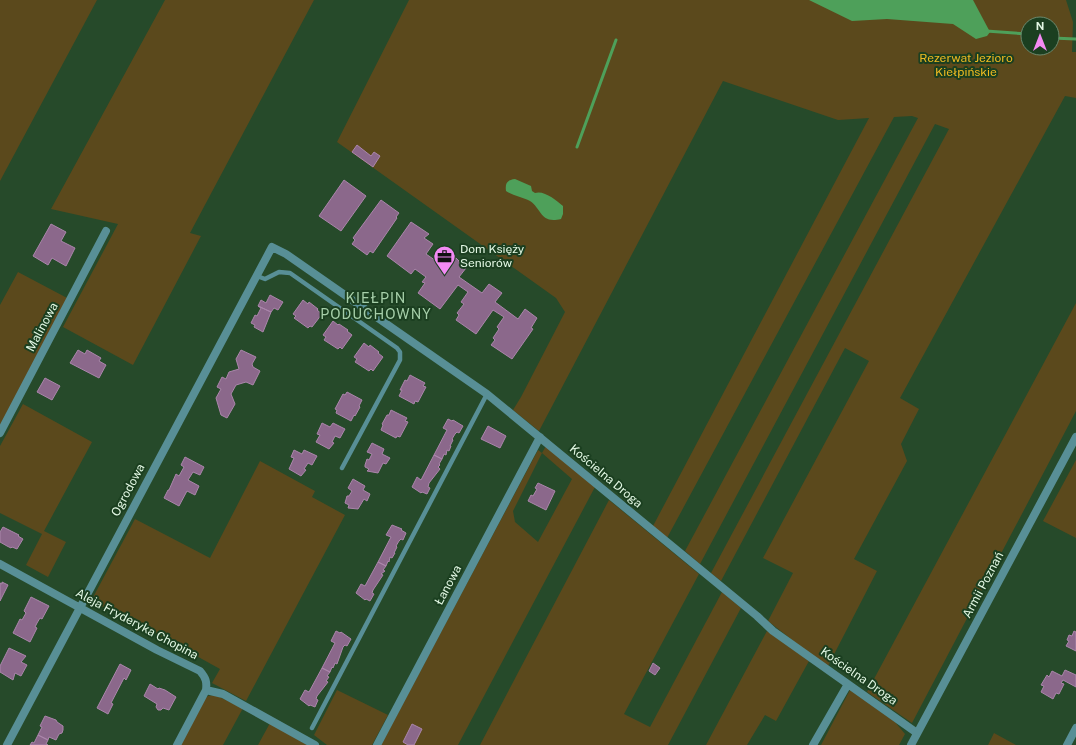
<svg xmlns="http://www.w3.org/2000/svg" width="1076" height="745" font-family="'Public Sans',sans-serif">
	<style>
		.green { fill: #5b491c; fill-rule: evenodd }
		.water { fill: #4ea05a }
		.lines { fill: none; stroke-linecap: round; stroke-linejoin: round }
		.stream { stroke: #4ea05a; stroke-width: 3 }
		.building { fill: #8b688b; stroke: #ab86ab }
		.service { stroke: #588f96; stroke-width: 4.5 }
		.minor { stroke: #588f96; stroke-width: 8 }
		.labels { text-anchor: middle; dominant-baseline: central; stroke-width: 4; stroke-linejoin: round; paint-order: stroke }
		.park-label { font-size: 12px; fill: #efba21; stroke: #1b3f20 }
		.poi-label { font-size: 12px; fill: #e3f8e4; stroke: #1b3f20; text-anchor: start }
		.street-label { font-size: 12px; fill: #e3f8e4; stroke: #1b3f20 }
		.quarter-label { font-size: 14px; letter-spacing: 1px; fill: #a6cfa9; stroke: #1b3f20 }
	</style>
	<rect width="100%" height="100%" fill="#264a2a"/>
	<path class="green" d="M 0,0 L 97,0 L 0,181 Z
		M 165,0 L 314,0 L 190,233 L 201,236 L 133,365 L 63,327 L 118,224 L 51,209 Z
		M 409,0 L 1066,0 L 1073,22 L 1072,52 L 1076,52 L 1076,98 L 1065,96 L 900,398 L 919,409 L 901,444 L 907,461 L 854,559 L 877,571 L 828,666 L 805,650 L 768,621 L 793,573 L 763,558 L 869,361 L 845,348 L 721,581 L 711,573 L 949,129 L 935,124 L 700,564 L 685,551 L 918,118 L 912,116 L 894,117 L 667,538 L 653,526 L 869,118 L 838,120 L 723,81 L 539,431 L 513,410 L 521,397 L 565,312 L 556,298 L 337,142 ZM 1028,24 L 1052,24 L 1052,48 L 1028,48 Z
		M 18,272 L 69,299 L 0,430 L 0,305 Z
		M 1076,303 L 1076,411 L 912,723 L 867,692 Z
		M 23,404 L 92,442 L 44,531 L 66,542 L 48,577 L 26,565 L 42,534 L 0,513 L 0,446 Z
		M 546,446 L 595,487 L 458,745 L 381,745 L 538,450 L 542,453 ZM 542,453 L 572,479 L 538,542 L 515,522 L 513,511 Z
		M 1076,460 L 1076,538 L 1043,521 Z
		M 260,461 L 315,491 L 312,497 L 345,515 L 246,701 L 212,683 L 220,669 L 166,639 L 91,601 L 135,519 L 210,558 Z
		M 609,500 L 699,574 L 624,714 L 650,727 L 722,592 L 741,608 L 668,745 L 480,745 Z
		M 767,631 L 809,661 L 776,721 L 765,715 L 747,745 L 706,745 Z
		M 337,690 L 388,715 L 372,745 L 327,745 L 314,735 Z
		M 850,690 L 895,722 L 905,734 L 899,745 L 821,745 Z
		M 215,695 L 243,708 L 223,745 L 179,745 L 204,699 L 208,696 Z
		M 270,723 L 307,745 L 258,745 Z
		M 994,733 L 1016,745 L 988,745 Z"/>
	<path class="water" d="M 809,0 L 973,0 L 990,32 L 987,36 L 976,39 L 953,24 L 887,19 L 852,21 Z
		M 515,179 L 531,186 L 532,191 L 535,193 C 544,190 556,200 563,206 L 563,214 L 561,219 C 540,224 542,209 530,201 C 523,197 513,196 506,191 C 505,183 507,180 515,179 Z"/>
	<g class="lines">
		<path class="stream" d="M 986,31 L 1028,34
			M 1052,38 L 1076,39
			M 577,147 L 616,40"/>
	</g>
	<path class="building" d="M 357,145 L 371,156 L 374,152 L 380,156 L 373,167 L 352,152 Z
		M 344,180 L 366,196 L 341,231 L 319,216 Z
		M 381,200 L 399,213 L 396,217 L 397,218 L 373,253 L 370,251 L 367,255 L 352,244 L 355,240 L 353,238 Z
		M 411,222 L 429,234 L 424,238 L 433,244 L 426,254 L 439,263 L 446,253 L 453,258 L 456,258 L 459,261 L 459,262 L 466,268 L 459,277 L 482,293 L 489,284 L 502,293 L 495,302 L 518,319 L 525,309 L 537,318 L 531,328 L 533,329 L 512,359 L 491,345 L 495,340 L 493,338 L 499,329 L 497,327 L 504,317 L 493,310 L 476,334 L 456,320 L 459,315 L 457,313 L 464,304 L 461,302 L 468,292 L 458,285 L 440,309 L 418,293 L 425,283 L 422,282 L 426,277 L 415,269 L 411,274 L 387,256 Z
		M 51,224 L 66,232 L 61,241 L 75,248 L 66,266 L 52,258 L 48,265 L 33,256 Z
		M 270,295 L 283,302 L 278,310 L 274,308 L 271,312 L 258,306 L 261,300 L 266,303 Z
		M 303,300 L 308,304 L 309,302 L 318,309 L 317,310 L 322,314 L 312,327 L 310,326 L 308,328 L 294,318 L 296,316 L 293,314 Z
		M 258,306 L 271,312 L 263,332 L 254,327 L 255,325 L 251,323 L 255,315 L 257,316 L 261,308 Z
		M 333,321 L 338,325 L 339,324 L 348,330 L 347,331 L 352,335 L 342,349 L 340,347 L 338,349 L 324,340 L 326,337 L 323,335 Z
		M 364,343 L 369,347 L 370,345 L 379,352 L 378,353 L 383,357 L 373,371 L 371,369 L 369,371 L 355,362 L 357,359 L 354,357 Z
		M 78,350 L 85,354 L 87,350 L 101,358 L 99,361 L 106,365 L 99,378 L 70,363 Z
		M 241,350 L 256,357 L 252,364 L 253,367 L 260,371 L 253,385 L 246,382 L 236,385 L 231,394 L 235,404 L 227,418 L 221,415 L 216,398 L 221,389 L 217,387 L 222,377 L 226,379 L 229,372 L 239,369 L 236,359 Z
		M 410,375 L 425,383 L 423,386 L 426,387 L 418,402 L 415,401 L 414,404 L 399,396 L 402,390 L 400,390 L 405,380 L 407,381 Z
		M 45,378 L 60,386 L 52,400 L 37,392 Z
		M 347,392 L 362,400 L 359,406 L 360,407 L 355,416 L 354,415 L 351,421 L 336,413 L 337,410 L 335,409 L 343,394 L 345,395 Z
		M 391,410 L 407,418 L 405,421 L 408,422 L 400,437 L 397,436 L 396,438 L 381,430 L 383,425 L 382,424 L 387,415 L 389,415 Z
		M 448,419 L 452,421 L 453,420 L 463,426 L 459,433 L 457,432 L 455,434 L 452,439 L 453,440 L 450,446 L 451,446 L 449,451 L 447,450 L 446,455 L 444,454 L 442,459 L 434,455 L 447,430 L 443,428 Z
		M 322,423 L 330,427 L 333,423 L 345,429 L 340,438 L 335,436 L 332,442 L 334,443 L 329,449 L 316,442 L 320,435 L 317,434 Z
		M 488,426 L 506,436 L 500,448 L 481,439 Z
		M 372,443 L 384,449 L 382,454 L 390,458 L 386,464 L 383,463 L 378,473 L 367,471 L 369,469 L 365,467 L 365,465 L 367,459 L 369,460 L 372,454 L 367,452 Z
		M 294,450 L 302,454 L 304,450 L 317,456 L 312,465 L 308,463 L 304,469 L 306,470 L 301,476 L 289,469 L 294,458 L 291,457 Z
		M 434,455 L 442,459 L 439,464 L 440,465 L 438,467 L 440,469 L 429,483 L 428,487 L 430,488 L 427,494 L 422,492 L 421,493 L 412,487 L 417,477 L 421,480 Z
		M 185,457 L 204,467 L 200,475 L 193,472 L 188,480 L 199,486 L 195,495 L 187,491 L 179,506 L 164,498 L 168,490 L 169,490 L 176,474 L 179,476 L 184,467 L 181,465 Z
		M 353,479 L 365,486 L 363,490 L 370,494 L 367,501 L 364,499 L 358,509 L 348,508 L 349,505 L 345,503 L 347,496 L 349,496 L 352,491 L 348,488 Z
		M 538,483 L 555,491 L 546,510 L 528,501 L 531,495 L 533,496 L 537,489 L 535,488 Z
		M 392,525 L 402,529 L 401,530 L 406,533 L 403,540 L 401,539 L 399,541 L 396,546 L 397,547 L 394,553 L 395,553 L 392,558 L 390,557 L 389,562 L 388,561 L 386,566 L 378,562 L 391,537 L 386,535 Z
		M 3,527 L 19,535 L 18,536 L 23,539 L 17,549 L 12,547 L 11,548 L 7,546 L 0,542 L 0,532 Z
		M 378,562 L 386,566 L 383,570 L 385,571 L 381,574 L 383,575 L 373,590 L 372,593 L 374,594 L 370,601 L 366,599 L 365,600 L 356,593 L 361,584 L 365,586 Z
		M 2,582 L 8,585 L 0,601 L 0,583 L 2,584 Z
		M 31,597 L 49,606 L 42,619 L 40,618 L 37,623 L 35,627 L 37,628 L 30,642 L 13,633 L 20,619 L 22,620 L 26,613 L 24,611 Z
		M 336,631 L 340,633 L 341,632 L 351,639 L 347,646 L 345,645 L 343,647 L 337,664 L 335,663 L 333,668 L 332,667 L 330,672 L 322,668 L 335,643 L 331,641 Z
		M 1074,631 L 1076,632 L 1076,651 L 1066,646 L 1069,641 L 1067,640 L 1069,635 L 1072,636 Z
		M 9,648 L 26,656 L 21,662 L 27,665 L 21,676 L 15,673 L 13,680 L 0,672 L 0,666 Z
		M 653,663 L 660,668 L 655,675 L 649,671 Z
		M 120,664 L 131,670 L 126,680 L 124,678 L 111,703 L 113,704 L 108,714 L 97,708 Z
		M 322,668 L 330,672 L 327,676 L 329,677 L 326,681 L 328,682 L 317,696 L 316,699 L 318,700 L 315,707 L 310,705 L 309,706 L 300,699 L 305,690 L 309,692 Z
		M 1065,670 L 1076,675 L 1076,687 L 1063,680 L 1061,683 L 1064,684 L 1059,694 L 1056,693 L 1053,699 L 1041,692 L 1044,686 L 1041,685 L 1047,675 L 1049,677 L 1052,671 L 1062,676 Z
		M 150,684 L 158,689 L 159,688 L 165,690 L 176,697 L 169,710 L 163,708 L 161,710 L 158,710 L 156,707 L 157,704 L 144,696 Z
		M 45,716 L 56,720 L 57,722 L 63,726 L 63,730 L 62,733 L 59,734 L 56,740 L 49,737 L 48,740 L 38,735 L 42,727 L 40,726 Z
		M 412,724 L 422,729 L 414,745 L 408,745 L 403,742 Z
		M 38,735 L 48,740 L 46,744 L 48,745 L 30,745 L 32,742 L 34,743 Z"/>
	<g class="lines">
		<path class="service" d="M 257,276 L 265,279 L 279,272 L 290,273 L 397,348 L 400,352 L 400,360 L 342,468
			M 312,728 L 487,394"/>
		<path class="minor" d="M 0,433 L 106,231
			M 0,564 L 157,650 L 200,671 C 206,678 207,682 206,690 L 177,745
			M 206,690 L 223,694 L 315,745
			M 7,745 L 272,247 L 286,254 L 487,394 L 757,616 L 773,631 L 917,733
			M 377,745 L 540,437
			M 813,745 L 848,684
			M 911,745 L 1076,437
			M 1067,745 L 1076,728"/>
	</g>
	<defs>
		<symbol id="office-pin" viewBox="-11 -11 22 30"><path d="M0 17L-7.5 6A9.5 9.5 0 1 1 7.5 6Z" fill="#f28af3" stroke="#1b3f20"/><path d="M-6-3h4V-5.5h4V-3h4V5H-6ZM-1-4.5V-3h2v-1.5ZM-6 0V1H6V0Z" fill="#111"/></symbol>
	</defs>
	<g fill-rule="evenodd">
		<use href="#office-pin" x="432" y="244" width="25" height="34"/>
	</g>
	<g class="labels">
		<g class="park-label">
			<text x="966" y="58">Rezerwat Jezioro<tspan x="966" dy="14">Kiełpińskie</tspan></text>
		</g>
		<g class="poi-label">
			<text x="460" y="249">Dom Księży<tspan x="460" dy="14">Seniorów</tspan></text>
		</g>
		<g class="street-label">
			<text transform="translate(42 327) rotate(-62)">Malinowa</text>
			<text transform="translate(606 476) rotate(40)">Kościelna Droga</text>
			<text transform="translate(128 490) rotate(-62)">Ogrodowa</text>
			<text transform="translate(448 585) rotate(-62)">Łanowa</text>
			<text transform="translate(983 585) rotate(-62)">Armii Poznań</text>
			<text transform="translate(137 624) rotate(28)">Aleja Fryderyka Chopina</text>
			<text transform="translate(859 676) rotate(35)">Kościelna Droga</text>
		</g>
		<g class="quarter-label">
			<text x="376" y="298">KIEŁPIN<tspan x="376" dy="16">PODUCHOWNY</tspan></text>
		</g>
	</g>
	<g transform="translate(1040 36)"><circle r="19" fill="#1b3f20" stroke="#6b896e"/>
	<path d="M0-3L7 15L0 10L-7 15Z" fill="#f28af3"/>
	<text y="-6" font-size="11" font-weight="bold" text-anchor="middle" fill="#e3f8e4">N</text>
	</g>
</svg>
